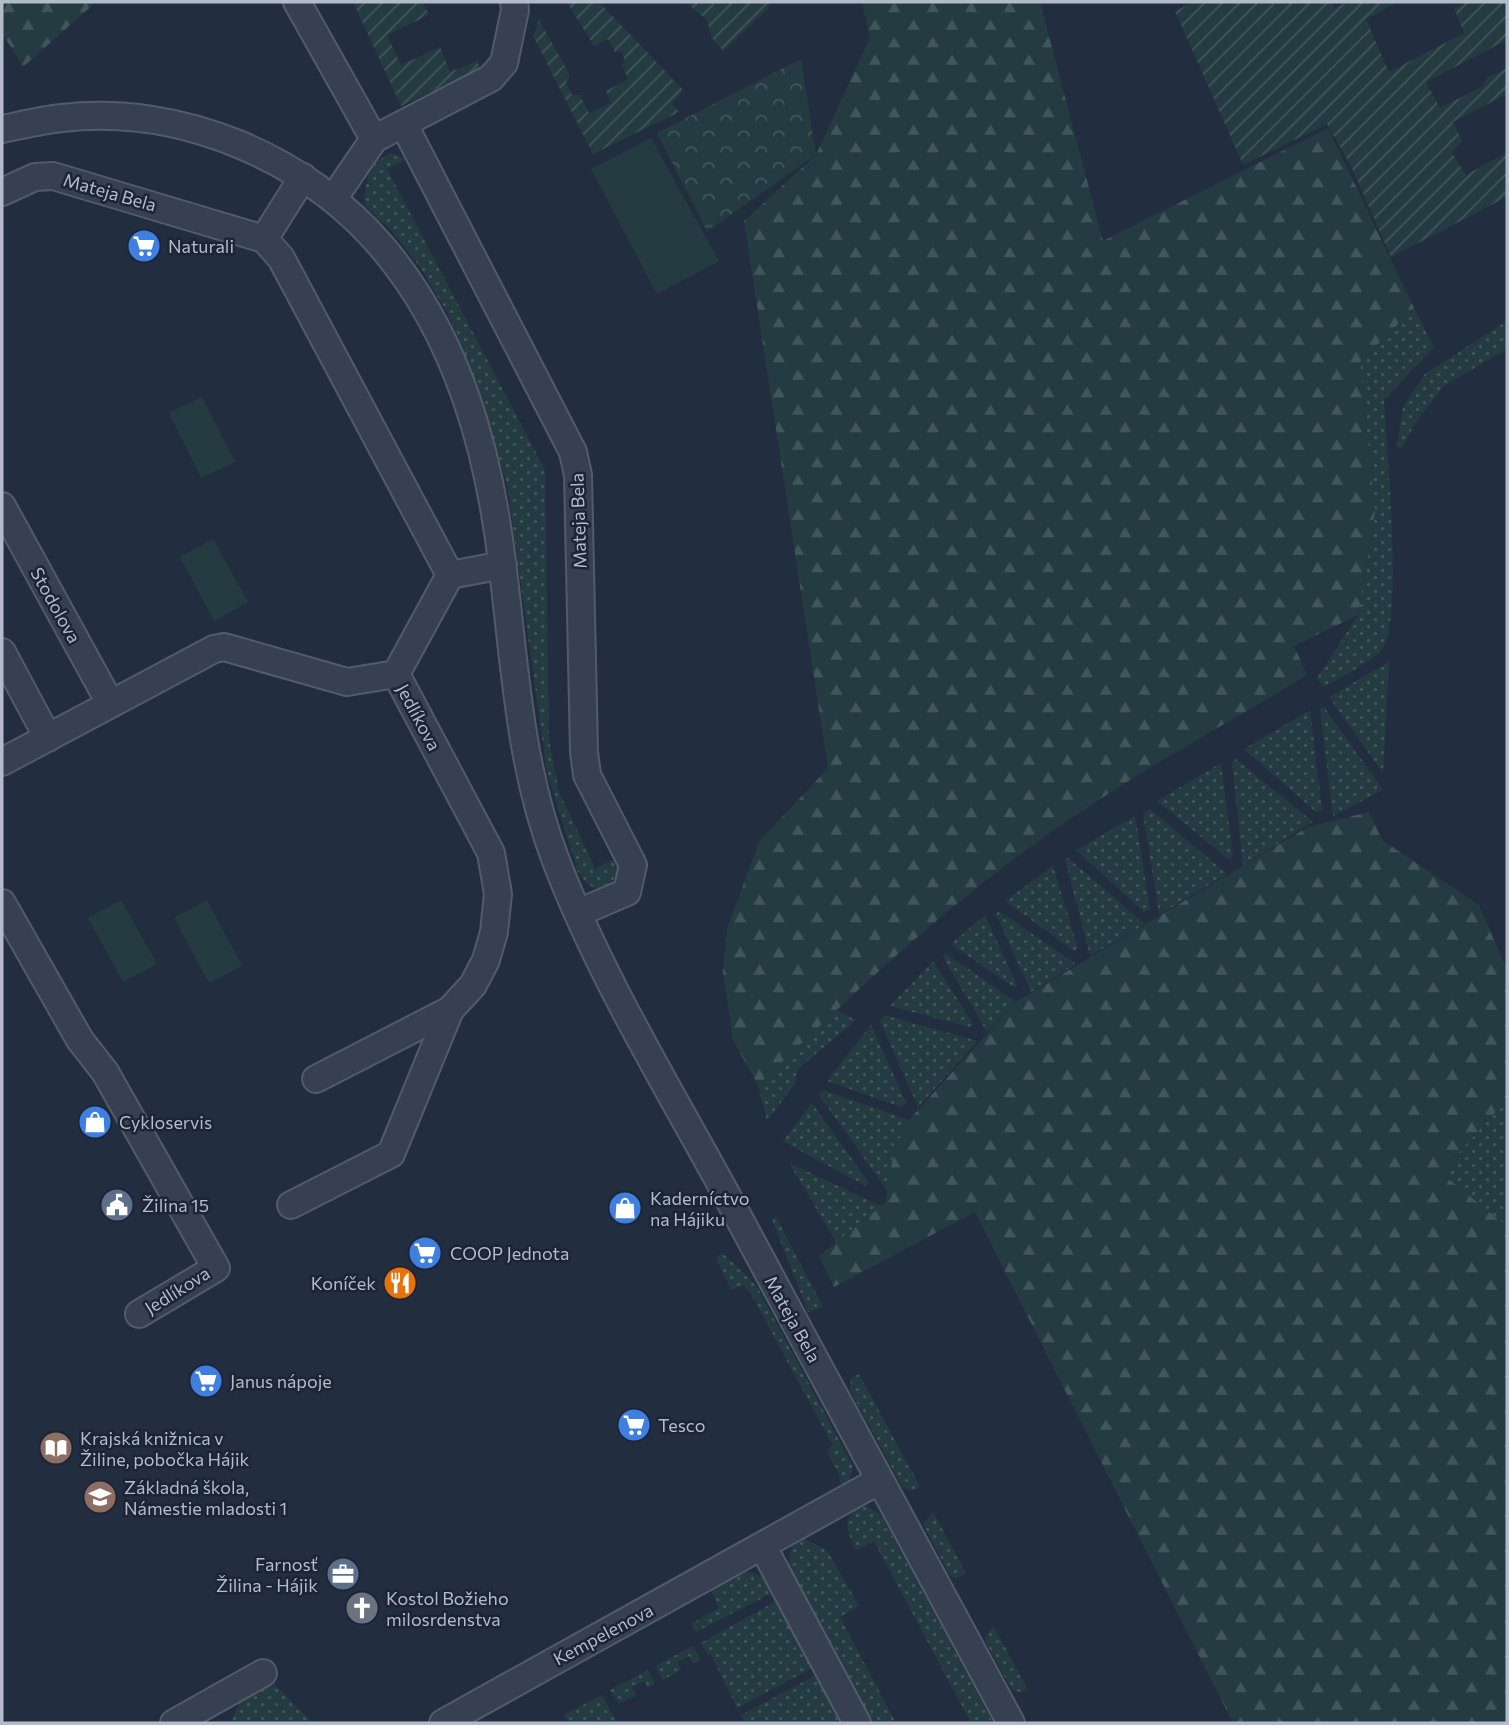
<svg xmlns="http://www.w3.org/2000/svg" width="1509" height="1725" font-family="Commissioner,sans-serif">
	<style>
		.grass { fill: url(#grass-dots) }
		.forest { fill: url(#forest-firs) }
		.park { fill: url(#park-crowns) }
		.garden { fill: url(#garden-furrows) }
		.pitch { fill: #243c41 }
		.lines { fill: none; stroke-linecap: round; stroke-linejoin: round }
		.street-casing { stroke: #525a6b; stroke-width: 30 }
		.street { stroke: #374050; stroke-width: 26 }
		.labels { text-anchor: middle; dominant-baseline: central; stroke-width: 5; stroke-linejoin: round; paint-order: stroke }
		.street-label { font-size: 18px; fill: #b3bbcb; stroke: #1c2435 }
		.poi-label { font-size: 18px; fill: #b3bbcb; stroke: #1c2435; text-anchor: start }
	</style>
	<defs>
		<pattern id="grass-dots" width="8" height="8" patternUnits="userSpaceOnUse" patternTransform="scale(1.75)"><rect width="8" height="8" fill="#243c41"/><path d="M2 2h.1M6 6h.1" fill="none" stroke="#41565b" stroke-width="1.8" stroke-linecap="round"/></pattern>
		<pattern id="forest-firs" width="22" height="20" patternUnits="userSpaceOnUse" patternTransform="scale(1.75)"><rect width="22" height="20" fill="#243c41"/><path d="M5 1l3.5 6h-7zM16 11l3.5 6h-7z" fill="#41565b"/></pattern>
		<pattern id="park-crowns" width="20" height="18" patternUnits="userSpaceOnUse" patternTransform="scale(1.75)"><rect width="20" height="18" fill="#243c41"/><path d="M2 6a3 3 0 1 1 6 0M12 15a3 3 0 1 1 6 0" fill="none" stroke="#41565b"/></pattern>
		<pattern id="garden-furrows" width="10" height="10" patternUnits="userSpaceOnUse" patternTransform="scale(1.75)"><rect width="10" height="10" fill="#243c41"/><path d="M-1 1l2-2M0 10L10 0M9 11l2-2" fill="none" stroke="#41565b"/></pattern>
	</defs>
	<rect width="100%" height="100%" fill="#222d40"/>
	<path class="grass" d="M 391,153 L 407,159 L 387,169 L 545,470 L 549,740 L 559,792 L 595,868 L 617,858 L 617,873 L 610,885 L 598,890 L 586,883 L 578,872 L 547,773 L 507,484 L 481,397 L 448,314 L 420,267 L 391,230 L 365,206 C 363,184 370,161 391,153 Z
		M 1414,308 L 1434,347 L 1384,400 C 1386,443 1404,622 1382,649 C 1372,662 1339,678 1324,687 L 1317,678 L 1358,615 L 1375,512 L 1360,362 Z
		M 1507,321 L 1507,349 L 1445,385 L 1418,419 L 1401,449 L 1397,447 L 1403,407 L 1425,374 Z
		M 1389,662 L 1383,773 L 1329,697 Z
		M 1324,707 L 1383,790 L 1333,816 L 1320,709 Z
		M 1310,710 L 1322,810 L 1316,812 L 1244,749 Z
		M 1236,759 L 1313,822 L 1243,865 L 1232,762 Z
		M 1221,763 L 1233,856 L 1228,859 L 1157,801 Z
		M 1150,809 L 1227,874 L 1159,915 L 1143,813 Z
		M 1135,816 L 1150,909 L 1144,912 L 1076,850 Z
		M 1068,858 L 1145,924 L 1090,956 L 1065,859 Z
		M 1053,866 L 1078,948 L 1074,951 L 1005,901 Z
		M 999,911 L 1076,964 L 1031,992 L 996,914 Z
		M 985,915 L 1017,985 L 1014,988 L 951,944 Z
		M 945,953 L 1016,1002 L 987,1032 L 943,957 Z
		M 933,961 L 973,1024 L 969,1027 L 890,1006 Z
		M 836,1010 L 856,1020 L 798,1069 L 795,1084 L 767,1121 L 758,1085 Z
		M 884,1015 L 978,1041 L 918,1107 L 880,1021 Z
		M 871,1025 L 906,1102 L 901,1107 L 827,1081 Z
		M 823,1090 L 909,1120 L 894,1149 L 889,1193 L 819,1095 Z
		M 1507,1099 L 1507,1226 L 1440,1173 Z
		M 812,1103 L 869,1183 L 865,1186 L 783,1141 Z
		M 789,1163 L 881,1206 L 836,1242 Z
		M 776,1217 L 823,1307 L 808,1312 L 772,1219 Z
		M 723,1253 L 756,1285 L 853,1466 L 849,1482 L 842,1488 L 838,1472 L 826,1450 L 833,1446 L 751,1294 L 743,1285 L 731,1290 L 716,1257 Z
		M 859,1374 L 920,1487 L 912,1491 L 903,1488 L 850,1390 L 851,1378 Z
		M 866,1506 L 881,1515 L 993,1723 L 971,1723 L 874,1541 L 856,1550 C 846,1531 840,1513 866,1506 Z
		M 933,1512 L 966,1573 L 956,1578 L 950,1576 L 923,1524 Z
		M 804,1539 L 827,1550 L 859,1606 L 840,1617 L 896,1723 L 868,1723 L 788,1571 L 791,1548 Z
		M 750,1572 L 766,1578 L 774,1592 L 696,1632 L 691,1624 L 719,1608 L 711,1590 L 740,1574 Z
		M 778,1600 L 814,1667 L 737,1708 L 711,1655 L 708,1655 L 701,1643 Z
		M 994,1627 L 1028,1690 L 1022,1693 L 1012,1690 L 985,1641 L 989,1631 Z
		M 693,1646 L 701,1660 L 693,1663 L 689,1656 L 678,1662 L 681,1670 L 663,1680 L 655,1666 Z
		M 648,1670 L 655,1684 L 648,1688 L 644,1681 L 632,1687 L 636,1695 L 619,1704 L 610,1690 Z
		M 818,1674 L 842,1719 L 832,1723 L 745,1723 L 741,1715 Z
		M 273,1683 L 311,1721 L 329,1723 L 231,1723 L 241,1698 Z
		M 602,1695 L 617,1723 L 606,1721 L 568,1723 L 564,1715 Z"/>
	<path class="forest" d="M 2,2 L 96,2 L 23,67 L 2,33 Z
		M 862,2 L 1040,2 L 1103,241 L 1328,128 L 1414,308 L 1360,362 L 1375,512 L 1358,615 L 1294,646 L 1307,675 C 1216,730 1119,782 1033,845 C 934,916 845,1001 758,1085 L 733,1040 L 723,973 L 727,929 L 759,842 L 828,768 L 744,221 L 816,155 L 870,38 Z
		M 1369,812 L 1382,840 L 1479,905 L 1507,970 L 1507,1099 L 1441,1173 L 1507,1226 L 1507,1723 L 1233,1723 L 975,1212 L 834,1287 L 819,1256 L 886,1202 L 894,1149 L 909,1120 L 1016,1002 L 1308,827 Z"/>
	<path class="park" d="M 801,59 L 816,155 L 707,231 L 657,133 Z"/>
	<path class="garden" d="M 353,2 L 423,2 L 429,15 L 387,35 L 401,65 L 440,47 L 450,72 L 477,61 L 480,69 L 401,106 Z
		M 572,2 L 599,2 L 683,90 L 672,103 L 679,112 L 593,154 L 533,36 L 539,20 L 570,75 L 566,82 L 572,95 L 580,95 L 589,113 L 611,103 L 606,91 L 628,79 L 622,65 L 625,61 L 621,52 L 615,52 L 608,39 L 594,46 L 568,4 Z
		M 680,2 L 771,2 L 768,9 L 723,51 L 712,38 L 707,20 L 689,5 Z
		M 1194,2 L 1331,2 L 1335,8 L 1347,2 L 1397,2 L 1366,19 L 1389,72 L 1464,33 L 1454,8 L 1468,2 L 1507,2 L 1507,40 L 1426,82 L 1440,108 L 1483,86 L 1487,78 L 1507,68 L 1507,94 L 1453,122 L 1462,141 L 1452,153 L 1466,175 L 1507,152 L 1507,197 L 1391,257 L 1351,166 L 1327,124 L 1243,165 L 1175,11 Z"/>
	<path class="pitch" d="M 651,138 L 719,261 L 657,294 L 591,169 Z
		M 202,397 L 235,462 L 201,478 L 169,413 Z
		M 213,539 L 248,602 L 214,621 L 180,557 Z
		M 121,900 L 157,964 L 123,982 L 88,918 Z
		M 207,900 L 242,966 L 209,983 L 174,918 Z"/>
	<g class="lines">
		<defs>
			<path id="street" d="M 297,2 L 374,139
				M 404,125 L 573,452 L 578,475 L 584,752 L 587,775 L 633,865 L 627,892 L 578,913
				M 2,129 C 22,125 42,120 62,118 C 180,104 307,158 383,248 C 459,338 490,455 503,570 C 515,668 520,768 556,861 C 599,973 662,1077 719,1181 C 816,1362 914,1543 1011,1723
				M 2,192 L 35,177 L 53,176 L 264,239 L 281,258 L 450,575
				M 333,199 L 374,139 L 491,78 L 504,63 L 515,10 L 514,2
				M 264,239 L 303,177
				M 2,506 L 110,703
				M 450,575 L 503,565
				M 2,652 L 48,738
				M 396,674 L 450,575
				M 2,762 L 214,649 L 224,647 L 347,682 L 396,674 L 491,853 L 498,894 L 494,932 L 486,960 L 473,985 L 450,1010 L 316,1079
				M 2,903 L 80,1040 L 105,1072 L 216,1268 L 139,1314
				M 291,1205 L 391,1154 L 450,1010
				M 763,1547 L 857,1723
				M 174,1723 L 263,1673
				M 443,1723 L 880,1480"/>
		</defs>
		<use href="#street" class="street-casing"/>
		<use href="#street" class="street"/>
	</g>
	<defs>
		<symbol id="supermarket-disc" viewBox="-11 -11 22 22"><circle r="9.5" fill="#3f7fe0" stroke="#1c2435"/><path d="M-6-5.5h2.5l.6 2H6L4.5 2H-2.5L-4.4-4H-6ZM-1.5 3.2a1.3 1.3 0 1 0 .1 0ZM3 3.2a1.3 1.3 0 1 0 .1 0Z" fill="#fff"/></symbol>
		<symbol id="shop-disc" viewBox="-11 -11 22 22"><circle r="9.5" fill="#3f7fe0" stroke="#1c2435"/><path d="M-5-2.5h2.3a2.7 3.5 0 0 1 5.4 0H5L5.5 6h-11ZM-1.5-2.5h3a1.5 2.3 0 0 0-3 0Z" fill="#fff"/></symbol>
		<symbol id="civic-disc" viewBox="-11 -11 22 22"><circle r="9.5" fill="#5c6f8a" stroke="#1c2435"/><path d="M-.6-6.5H3V-4.5H.6V-3L4-1V1h2V6H-6V1h2V-1L-.6-3ZM-1.2 2.5V6h2.4V2.5Z" fill="#fff"/></symbol>
		<symbol id="restaurant-disc" viewBox="-11 -11 22 22"><circle r="9.5" fill="#e8710a" stroke="#1c2435"/><path d="M-5-6h1v4h1v-4h1v4h1v-4h1v5L-1.5 .5V6h-2V.5L-5-1ZM5-6V6H3V1.5H1.5Q1.5-4 5-6Z" fill="#fff"/></symbol>
		<symbol id="library-disc" viewBox="-11 -11 22 22"><circle r="9.5" fill="#8d6e63" stroke="#1c2435"/><path d="M-6-4Q-3-5.5-.7-3.5V5Q-3 3-6 4ZM6-4Q3-5.5 .7-3.5V5Q3 3 6 4Z" fill="#fff"/></symbol>
		<symbol id="school-disc" viewBox="-11 -11 22 22"><circle r="9.5" fill="#8d6e63" stroke="#1c2435"/><path d="M0-5L7-2L0 1L-7-2ZM-4 1L0 2.5L4 1V4Q0 6-4 4Z" fill="#fff"/></symbol>
		<symbol id="office-disc" viewBox="-11 -11 22 22"><circle r="9.5" fill="#5c6f8a" stroke="#1c2435"/><path d="M-6-3h4V-5.5h4V-3h4V5H-6ZM-1-4.5V-3h2v-1.5ZM-6 0V1H6V0Z" fill="#fff"/></symbol>
		<symbol id="church-disc" viewBox="-11 -11 22 22"><circle r="9.5" fill="#6b7280" stroke="#1c2435"/><path d="M-1.2-6h2.4v3.5h3.3v2.4h-3.3V6h-2.4V-.1h-3.3v-2.4h3.3Z" fill="#fff"/></symbol>
	</defs>
	<g fill-rule="evenodd">
		<use href="#supermarket-disc" x="125" y="227" width="38" height="38"/>
		<use href="#shop-disc" x="76" y="1103" width="38" height="38"/>
		<use href="#civic-disc" x="98" y="1186" width="38" height="38"/>
		<use href="#shop-disc" x="606" y="1189" width="38" height="38"/>
		<use href="#supermarket-disc" x="406" y="1234" width="38" height="38"/>
		<use href="#restaurant-disc" x="381" y="1264" width="38" height="38"/>
		<use href="#supermarket-disc" x="187" y="1362" width="38" height="38"/>
		<use href="#supermarket-disc" x="615" y="1406" width="38" height="38"/>
		<use href="#library-disc" x="37" y="1429" width="38" height="38"/>
		<use href="#school-disc" x="81" y="1478" width="38" height="38"/>
		<use href="#office-disc" x="324" y="1555" width="38" height="38"/>
		<use href="#church-disc" x="343" y="1589" width="38" height="38"/>
	</g>
	<g class="labels">
		<g class="street-label">
			<text transform="translate(110 192) rotate(16)">Mateja Bela</text>
			<text transform="translate(578 521) rotate(-92)">Mateja Bela</text>
			<text transform="translate(56 605) rotate(61)">Stodolova</text>
			<text transform="translate(419 717) rotate(62)">Jedlíkova</text>
			<text transform="translate(177 1290) rotate(-32)">Jedlíkova</text>
			<text transform="translate(793 1319) rotate(61)">Mateja Bela</text>
			<text transform="translate(603 1634) rotate(-28)">Kempelenova</text>
		</g>
		<g class="poi-label">
			<text x="168" y="246">Naturali</text>
			<text x="119" y="1122">Cykloservis</text>
			<text x="650" y="1198">Kaderníctvo<tspan x="650" dy="21">na Hájiku</tspan></text>
			<text x="142" y="1205">Žilina 15</text>
			<text x="450" y="1253">COOP Jednota</text>
			<text x="376" y="1283" text-anchor="end">Koníček</text>
			<text x="230" y="1381">Janus nápoje</text>
			<text x="658" y="1425">Tesco</text>
			<text x="80" y="1438">Krajská knižnica v<tspan x="80" dy="21">Žiline, pobočka Hájik</tspan></text>
			<text x="124" y="1487">Základná škola,<tspan x="124" dy="21">Námestie mladosti 1</tspan></text>
			<text x="318" y="1564" text-anchor="end">Farnosť<tspan x="318" dy="21">Žilina - Hájik</tspan></text>
			<text x="386" y="1598">Kostol Božieho<tspan x="386" dy="21">milosrdenstva</tspan></text>
		</g>
	</g>
	<rect width="1509" height="1725" fill="none" stroke="#b3bbcb" stroke-width="7"/>
</svg>
